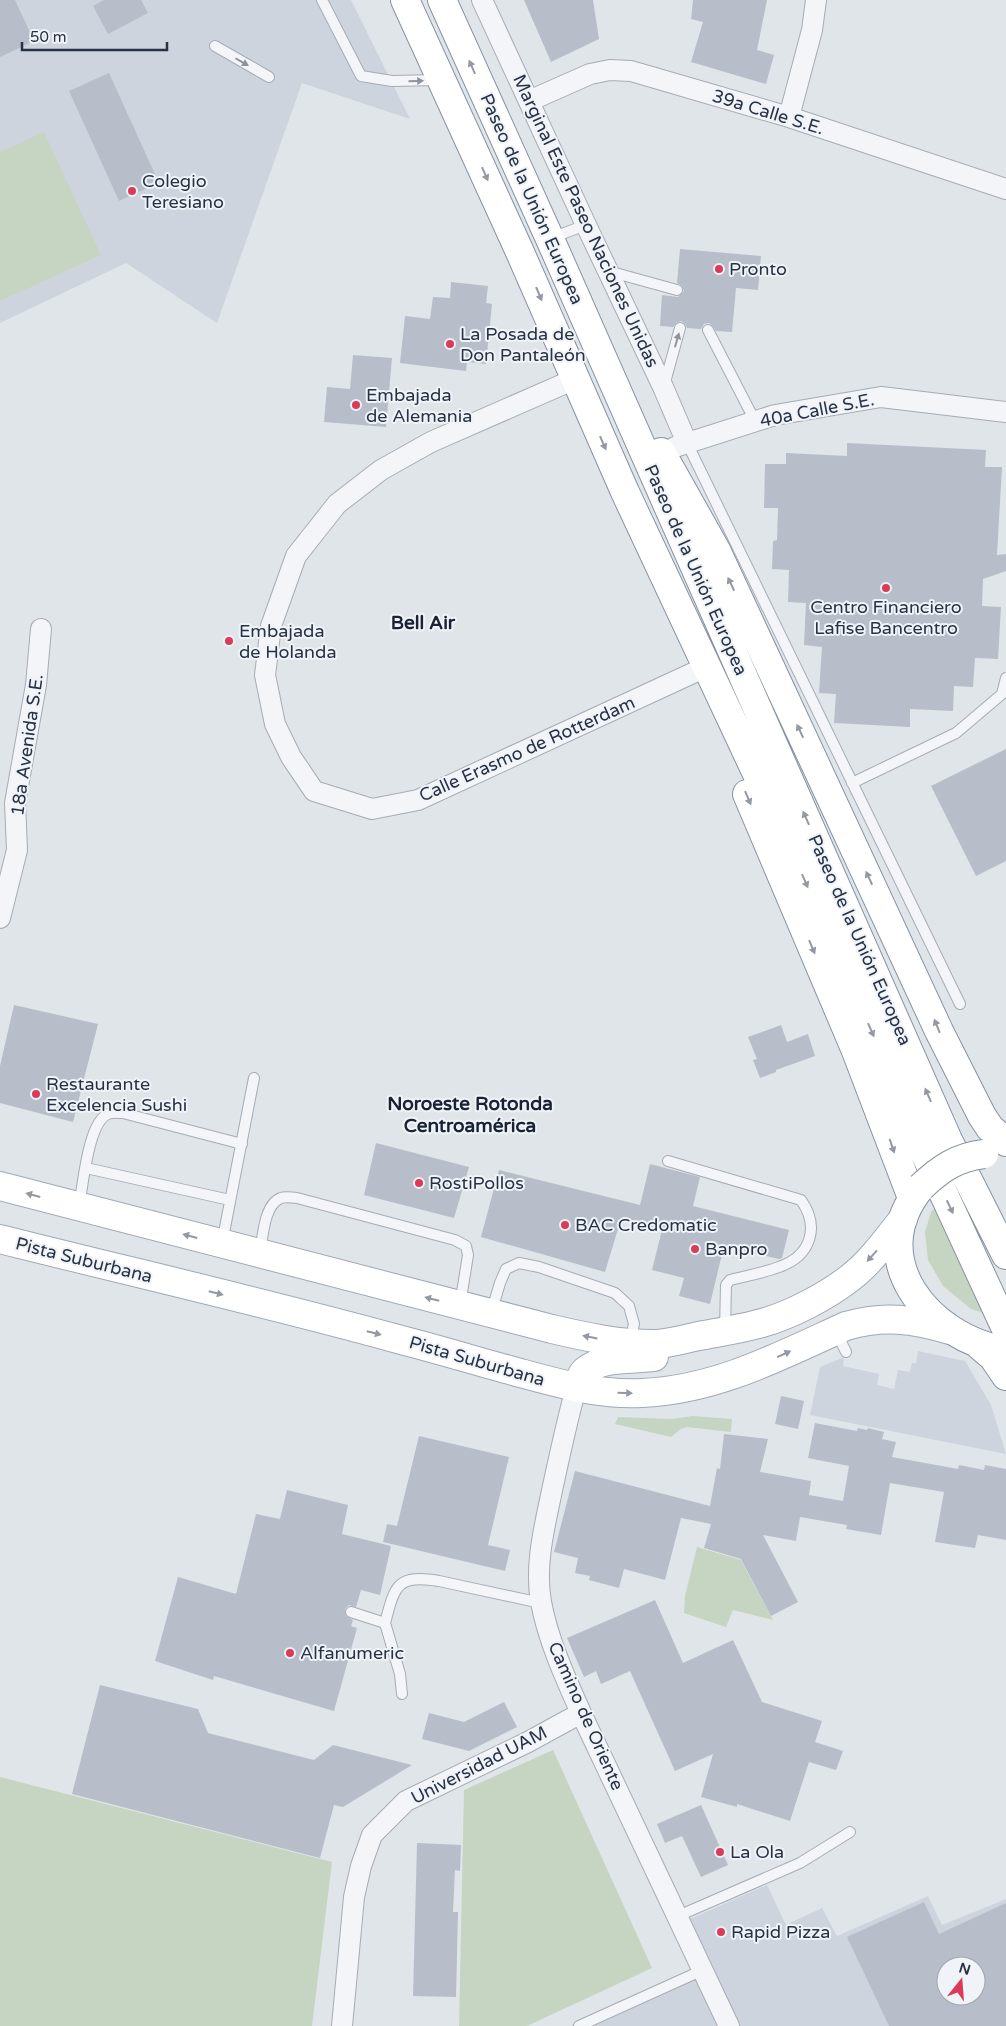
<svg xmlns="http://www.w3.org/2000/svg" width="1006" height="2026" font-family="'Varela Round',sans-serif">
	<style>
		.built { fill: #ced4dd; fill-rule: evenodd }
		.green { fill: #c6d5c1 }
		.building { fill: #b7bec9; fill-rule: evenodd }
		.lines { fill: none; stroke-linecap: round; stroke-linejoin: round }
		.service-casing { stroke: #a5acb5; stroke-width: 12 }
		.minor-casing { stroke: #a5acb5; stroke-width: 22 }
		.primary-casing { stroke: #9ea9b7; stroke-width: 30 }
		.trunk-casing { stroke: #8692a2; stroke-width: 30 }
		.service { stroke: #f3f5f8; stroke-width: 10 }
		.minor { stroke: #f3f5f8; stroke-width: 20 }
		.primary { stroke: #fff; stroke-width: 28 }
		.trunk { stroke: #fff; stroke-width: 28 }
		.trunk-bridge-casing { stroke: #8692a2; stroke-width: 30; stroke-linecap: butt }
		.trunk-bridge { stroke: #fff; stroke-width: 28 }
		.oneway { fill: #8d949e }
		.oneway2 { fill: #9398a2 }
		.poi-dot { fill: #da3b57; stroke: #f0f3f8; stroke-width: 2 }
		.labels { text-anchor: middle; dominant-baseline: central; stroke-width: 4; stroke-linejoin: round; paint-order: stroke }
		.street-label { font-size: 18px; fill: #273244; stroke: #f0f3f8 }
		.poi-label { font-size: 18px; fill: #273244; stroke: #f0f3f8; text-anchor: start }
		.neighbourhood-label { font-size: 19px; font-weight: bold; fill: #192334; stroke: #f0f3f8 }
	</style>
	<rect width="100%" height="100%" fill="#e0e5ea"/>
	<path class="built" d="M 0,0 L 351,0 L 410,119 L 302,83 L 217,323 L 126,263 L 0,323 Z
		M 918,1351 L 965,1361 L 991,1405 L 1006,1454 L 810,1415 L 820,1367 L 844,1357 L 843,1366 L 879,1374 L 877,1385 L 894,1389 L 898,1370 L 910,1372 L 912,1363 L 916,1363 Z
		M 767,1885 L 786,1925 L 822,1908 L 837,1936 L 928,1896 L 942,1925 L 1006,1899 L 1006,2026 L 571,2026 L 692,1971 L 674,1926 ZM 946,1966 L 976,1966 L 976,1996 L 946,1996 Z"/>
	<path class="green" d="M 44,132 L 101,255 L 0,301 L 0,152 Z
		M 945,1197 L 1001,1319 L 971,1309 L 943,1286 L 928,1260 L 925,1232 L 931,1212 Z
		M 693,1416 L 732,1419 L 731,1432 L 687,1427 L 681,1429 L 671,1437 L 615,1424 L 618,1417 L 671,1419 Z
		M 697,1547 L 741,1560 L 773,1620 L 733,1610 L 726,1627 L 684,1613 L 685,1596 Z
		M 553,1750 L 652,1968 L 527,2026 L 459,2026 L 464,1790 Z
		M 0,1777 L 332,1862 L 312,2026 L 0,2026 Z"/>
	<path class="building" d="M 0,0 L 15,0 L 34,41 L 0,57 Z
		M 104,0 L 141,0 L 148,13 L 108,34 L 93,6 Z
		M 524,0 L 593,0 L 599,39 L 551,62 Z
		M 693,0 L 767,0 L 757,50 L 774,55 L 766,84 L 691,62 L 703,22 L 691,19 Z
		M 109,73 L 159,183 L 119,201 L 69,91 Z
		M 680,249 L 761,256 L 758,290 L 736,288 L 732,332 L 716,331 L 712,325 L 709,323 L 704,324 L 701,329 L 687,328 L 685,324 L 681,321 L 676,323 L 673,327 L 660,326 L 662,295 L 678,297 L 684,291 L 682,286 L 677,283 Z
		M 451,282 L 488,286 L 486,303 L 492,304 L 486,364 L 467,362 L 466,371 L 400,363 L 405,316 L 430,319 L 433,297 L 450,298 Z
		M 353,355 L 392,358 L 386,427 L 324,422 L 327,387 L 350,389 Z
		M 847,443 L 986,450 L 985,467 L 1002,467 L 997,555 L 1006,554 L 1006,571 L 983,579 L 982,606 L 1001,607 L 998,659 L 975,658 L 973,687 L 954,686 L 953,711 L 910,709 L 910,727 L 834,723 L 836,694 L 819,693 L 822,647 L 804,645 L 806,603 L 788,602 L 789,570 L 772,569 L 773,541 L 777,540 L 778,508 L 764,508 L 765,464 L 786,464 L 786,453 L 847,456 Z
		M 1006,749 L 1006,861 L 976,876 L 931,786 Z
		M 14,1005 L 98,1024 L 73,1122 L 0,1103 L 0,1066 Z
		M 781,1025 L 787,1042 L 808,1034 L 815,1056 L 776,1070 L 776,1072 L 760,1078 L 753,1060 L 757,1059 L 748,1037 Z
		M 376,1143 L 469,1167 L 454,1218 L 364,1195 Z
		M 650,1164 L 700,1177 L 693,1206 L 789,1230 L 782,1258 L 779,1259 L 724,1246 L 710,1304 L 679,1296 L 684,1278 L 652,1270 L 662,1230 L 621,1219 L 605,1272 L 481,1237 L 499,1170 L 640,1205 Z
		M 781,1396 L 804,1401 L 798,1429 L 775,1424 Z
		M 815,1423 L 857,1431 L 858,1428 L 867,1430 L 868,1428 L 884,1432 L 882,1439 L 896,1442 L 892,1457 L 958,1469 L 959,1465 L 984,1470 L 985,1465 L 1006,1469 L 1006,1540 L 978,1535 L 975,1548 L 935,1542 L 944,1492 L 890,1483 L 881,1535 L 846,1529 L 847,1525 L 800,1517 L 796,1541 L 763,1535 L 798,1602 L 771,1616 L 741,1559 L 704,1548 L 711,1524 L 681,1518 L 665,1580 L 624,1569 L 619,1588 L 589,1580 L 590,1576 L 575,1573 L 578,1558 L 554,1552 L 575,1471 L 710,1506 L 717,1468 L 720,1469 L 724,1434 L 768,1439 L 760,1472 L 811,1481 L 809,1495 L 843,1501 L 849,1466 L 808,1458 Z
		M 419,1436 L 509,1457 L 488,1545 L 510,1550 L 505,1571 L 383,1542 L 387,1524 L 397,1526 Z
		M 287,1490 L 348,1505 L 342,1534 L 391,1546 L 380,1595 L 361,1590 L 356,1607 L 349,1605 L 345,1609 L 346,1616 L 353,1620 L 351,1626 L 357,1628 L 334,1711 L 214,1676 L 213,1680 L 155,1661 L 178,1577 L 236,1594 L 256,1514 L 280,1519 Z
		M 655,1600 L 683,1663 L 733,1640 L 762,1702 L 822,1721 L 815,1742 L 843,1751 L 836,1770 L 809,1762 L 790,1821 L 737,1804 L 737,1807 L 701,1797 L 713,1754 L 675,1771 L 630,1671 L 601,1684 L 596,1671 L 584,1677 L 567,1638 Z
		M 100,1685 L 198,1709 L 208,1733 L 314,1760 L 333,1745 L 412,1765 L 343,1807 L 334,1805 L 320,1858 L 72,1794 Z
		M 504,1702 L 517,1727 L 469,1751 L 422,1739 L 429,1713 L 464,1722 Z
		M 701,1805 L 728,1865 L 701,1877 L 682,1836 L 665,1843 L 657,1824 Z
		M 417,1843 L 461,1845 L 460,1871 L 455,1870 L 453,1912 L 458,1912 L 456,1997 L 413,1996 Z
		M 924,1902 L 939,1934 L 1006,1903 L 1006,2026 L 889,2026 L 847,1937 ZM 946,1966 L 976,1966 L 976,1996 L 946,1996 Z"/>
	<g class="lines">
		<defs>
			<path id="service" d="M 322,0 L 361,76 L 392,81 L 439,80
				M 215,46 L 269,77
				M 551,238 L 586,225
				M 608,271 L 677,290
				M 708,330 L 755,421
				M 664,386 L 680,328
				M 687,443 L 960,1004
				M 852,783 L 956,733 L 1002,694 L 1006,678
				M 668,1161 L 801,1200 C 820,1227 811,1256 779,1267 C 763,1273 746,1276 730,1280 L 726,1285 L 725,1330
				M 86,1168 L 230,1200
				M 79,1206 C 83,1186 88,1122 108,1114 C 112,1112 119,1113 123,1113 L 242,1144
				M 222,1243 L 254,1078
				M 260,1252 C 263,1237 264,1204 281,1198 C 286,1196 292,1198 297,1198 L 455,1240 L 466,1246 L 468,1255 L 460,1305
				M 491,1313 L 500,1283 L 506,1269 L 519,1263 L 539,1267 L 615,1293 L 629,1306 L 634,1324 L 630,1342
				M 836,1331 L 846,1352
				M 351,1612 L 385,1623 C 395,1586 396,1574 439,1581 L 541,1603
				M 385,1623 L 400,1674 L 402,1694
				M 678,1916 L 800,1863 L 850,1832
				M 579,2026 L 703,1970"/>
			<path id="minor" d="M 482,0 L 586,225 L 663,387 L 687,443
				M 529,101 L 590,74 L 610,70 L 631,71 L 789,117 L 1006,189
				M 789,117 L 812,30 L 816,0
				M 575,379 L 431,442 L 381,470 L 337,504 L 296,556 L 271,626 L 265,675 L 275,724 L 291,757 L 314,791 L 372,809 L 418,800 L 695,672
				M 675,447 L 775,415 L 881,397 L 1006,412
				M 0,918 L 17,850 L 15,803 L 36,685 L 41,629
				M 576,1388 C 566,1425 558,1462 550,1500 C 543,1533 535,1568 541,1602 C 548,1640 565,1677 581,1713 L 729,2026
				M 342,2026 L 354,1897 L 361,1866 L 372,1835 L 406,1801 L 528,1742 L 581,1713"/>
			<path id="primary" d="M 0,1186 L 552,1329 C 586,1337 619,1344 654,1344 C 668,1344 684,1339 699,1336 C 720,1332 741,1329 762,1323 C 791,1315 827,1296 850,1278 C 871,1262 887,1239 903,1219
				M 0,1239 C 131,1272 263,1302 394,1338 C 433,1348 473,1360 513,1371 C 557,1383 596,1395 642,1393 C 716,1390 780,1356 846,1326 C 884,1315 913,1319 950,1330
				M 576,1388 C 579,1383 580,1376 585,1371 C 602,1356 634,1360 654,1357"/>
			<path id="trunk" d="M 405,0 L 519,250 L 625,492 L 779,821 L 922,1147 L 1006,1329
				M 442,0 L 550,239 L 948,1140 L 1006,1255
				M 661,452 L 716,550 L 939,1031 L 982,1116 L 990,1128 L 1006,1142
				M 747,794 L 856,1051 L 912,1198
				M 921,1187 C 862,1259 929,1338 1006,1351
				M 979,1345 L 993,1357 L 1006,1376"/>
		</defs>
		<use href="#service" class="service-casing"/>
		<use href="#minor" class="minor-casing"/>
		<use href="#primary" class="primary-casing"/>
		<use href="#trunk" class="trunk-casing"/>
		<use href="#service" class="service"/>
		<use href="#minor" class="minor"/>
		<use href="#primary" class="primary"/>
		<use href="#trunk" class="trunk"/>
		<defs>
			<path id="trunk-bridge" d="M 921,1187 C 940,1169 957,1157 984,1154"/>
		</defs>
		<use href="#trunk-bridge" class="trunk-bridge-casing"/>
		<use href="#trunk-bridge" class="trunk-bridge"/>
	</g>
	<defs><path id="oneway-solid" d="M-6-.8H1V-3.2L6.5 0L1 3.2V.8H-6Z" transform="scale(1.25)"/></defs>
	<g class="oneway">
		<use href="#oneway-solid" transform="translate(242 62) rotate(30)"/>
		<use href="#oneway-solid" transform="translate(416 81) rotate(-1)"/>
		<use href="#oneway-solid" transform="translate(677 340) rotate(-74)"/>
	</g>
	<g class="oneway2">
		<use href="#oneway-solid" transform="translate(472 67) rotate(-114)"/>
		<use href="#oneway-solid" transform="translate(485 174) rotate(66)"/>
		<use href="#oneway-solid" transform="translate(539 294) rotate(67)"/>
		<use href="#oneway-solid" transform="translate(603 443) rotate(66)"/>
		<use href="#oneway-solid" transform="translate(731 584) rotate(-115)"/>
		<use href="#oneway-solid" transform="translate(800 731) rotate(-115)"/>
		<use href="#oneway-solid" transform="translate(748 798) rotate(67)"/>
		<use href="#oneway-solid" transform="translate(806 818) rotate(-114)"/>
		<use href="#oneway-solid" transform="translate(869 878) rotate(-115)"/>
		<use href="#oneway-solid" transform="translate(805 881) rotate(66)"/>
		<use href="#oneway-solid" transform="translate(812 947) rotate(67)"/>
		<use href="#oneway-solid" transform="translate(937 1026) rotate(-112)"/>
		<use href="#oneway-solid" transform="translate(871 1030) rotate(66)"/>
		<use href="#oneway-solid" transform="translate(928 1095) rotate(-114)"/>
		<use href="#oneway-solid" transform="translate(892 1146) rotate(71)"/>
		<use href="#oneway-solid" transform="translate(33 1195) rotate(-165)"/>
		<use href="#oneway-solid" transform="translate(950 1207) rotate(65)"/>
		<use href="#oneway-solid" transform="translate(190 1236) rotate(-165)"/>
		<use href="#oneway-solid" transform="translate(872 1256) rotate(132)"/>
		<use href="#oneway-solid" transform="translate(216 1293) rotate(14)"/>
		<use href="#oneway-solid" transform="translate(432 1299) rotate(-166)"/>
		<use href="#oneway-solid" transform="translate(374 1333) rotate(14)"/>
		<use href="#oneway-solid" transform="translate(590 1337) rotate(-169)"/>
		<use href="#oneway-solid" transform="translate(784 1354) rotate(-24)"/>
		<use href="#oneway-solid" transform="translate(625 1393) rotate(1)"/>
	</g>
	<g class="poi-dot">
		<circle cx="132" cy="191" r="5"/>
		<circle cx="719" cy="269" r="5"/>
		<circle cx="450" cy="344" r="5"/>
		<circle cx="356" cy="405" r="5"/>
		<circle cx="886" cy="588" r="5"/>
		<circle cx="229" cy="641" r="5"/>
		<circle cx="36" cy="1094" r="5"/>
		<circle cx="419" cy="1183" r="5"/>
		<circle cx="565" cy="1225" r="5"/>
		<circle cx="695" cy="1249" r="5"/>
		<circle cx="290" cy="1653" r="5"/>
		<circle cx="720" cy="1852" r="5"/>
		<circle cx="721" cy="1932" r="5"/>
	</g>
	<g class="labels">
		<g class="street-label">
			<text transform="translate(768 112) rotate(17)">39a Calle S.E.</text>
			<text transform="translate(532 199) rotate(66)">Paseo de la Unión Europea</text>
			<text transform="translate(586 221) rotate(65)">Marginal Este Paseo Naciones Unidas</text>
			<text transform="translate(817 410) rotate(-11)">40a Calle S.E.</text>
			<text transform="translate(696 570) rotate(66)">Paseo de la Unión Europea</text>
			<text transform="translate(27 745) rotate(-82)">18a Avenida S.E.</text>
			<text transform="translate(527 749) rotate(-24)">Calle Erasmo de Rotterdam</text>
			<text transform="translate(860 940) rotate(66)">Paseo de la Unión Europea</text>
			<text transform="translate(84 1260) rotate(14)">Pista Suburbana</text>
			<text transform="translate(477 1361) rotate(16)">Pista Suburbana</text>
			<text transform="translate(586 1716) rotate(66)">Camino de Oriente</text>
			<text transform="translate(479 1765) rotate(-27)">Universidad UAM</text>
		</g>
		<g class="poi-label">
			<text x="142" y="181">Colegio<tspan x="142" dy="21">Teresiano</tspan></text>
			<text x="729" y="269">Pronto</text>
			<text x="460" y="334">La Posada de<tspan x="460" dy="21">Don Pantaleón</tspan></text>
			<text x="366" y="395">Embajada<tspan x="366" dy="21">de Alemania</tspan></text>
			<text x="886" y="607" text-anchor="middle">Centro Financiero<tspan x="886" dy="21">Lafise Bancentro</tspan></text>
			<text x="239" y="631">Embajada<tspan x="239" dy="21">de Holanda</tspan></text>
			<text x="46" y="1084">Restaurante<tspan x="46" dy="21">Excelencia Sushi</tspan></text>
			<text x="429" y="1183">RostiPollos</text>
			<text x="575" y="1225">BAC Credomatic</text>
			<text x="705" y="1249">Banpro</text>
			<text x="300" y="1653">Alfanumeric</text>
			<text x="730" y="1852">La Ola</text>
			<text x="731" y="1932">Rapid Pizza</text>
		</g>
		<g class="neighbourhood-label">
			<text x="423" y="623">Bell Air</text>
			<text x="470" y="1104">Noroeste Rotonda<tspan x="470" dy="22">Centroamérica</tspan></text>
		</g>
	</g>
	<g transform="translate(961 1981) rotate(17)"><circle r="24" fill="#f0f3f8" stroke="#a0a6b0"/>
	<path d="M0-4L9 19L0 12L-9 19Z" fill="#da3b57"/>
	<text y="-8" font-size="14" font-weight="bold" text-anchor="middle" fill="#273244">N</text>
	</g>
	<path d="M22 42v8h145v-8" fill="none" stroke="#273244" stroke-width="2.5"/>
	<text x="30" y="42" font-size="15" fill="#273244" stroke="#f0f3f8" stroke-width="4" paint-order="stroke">50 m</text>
</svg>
